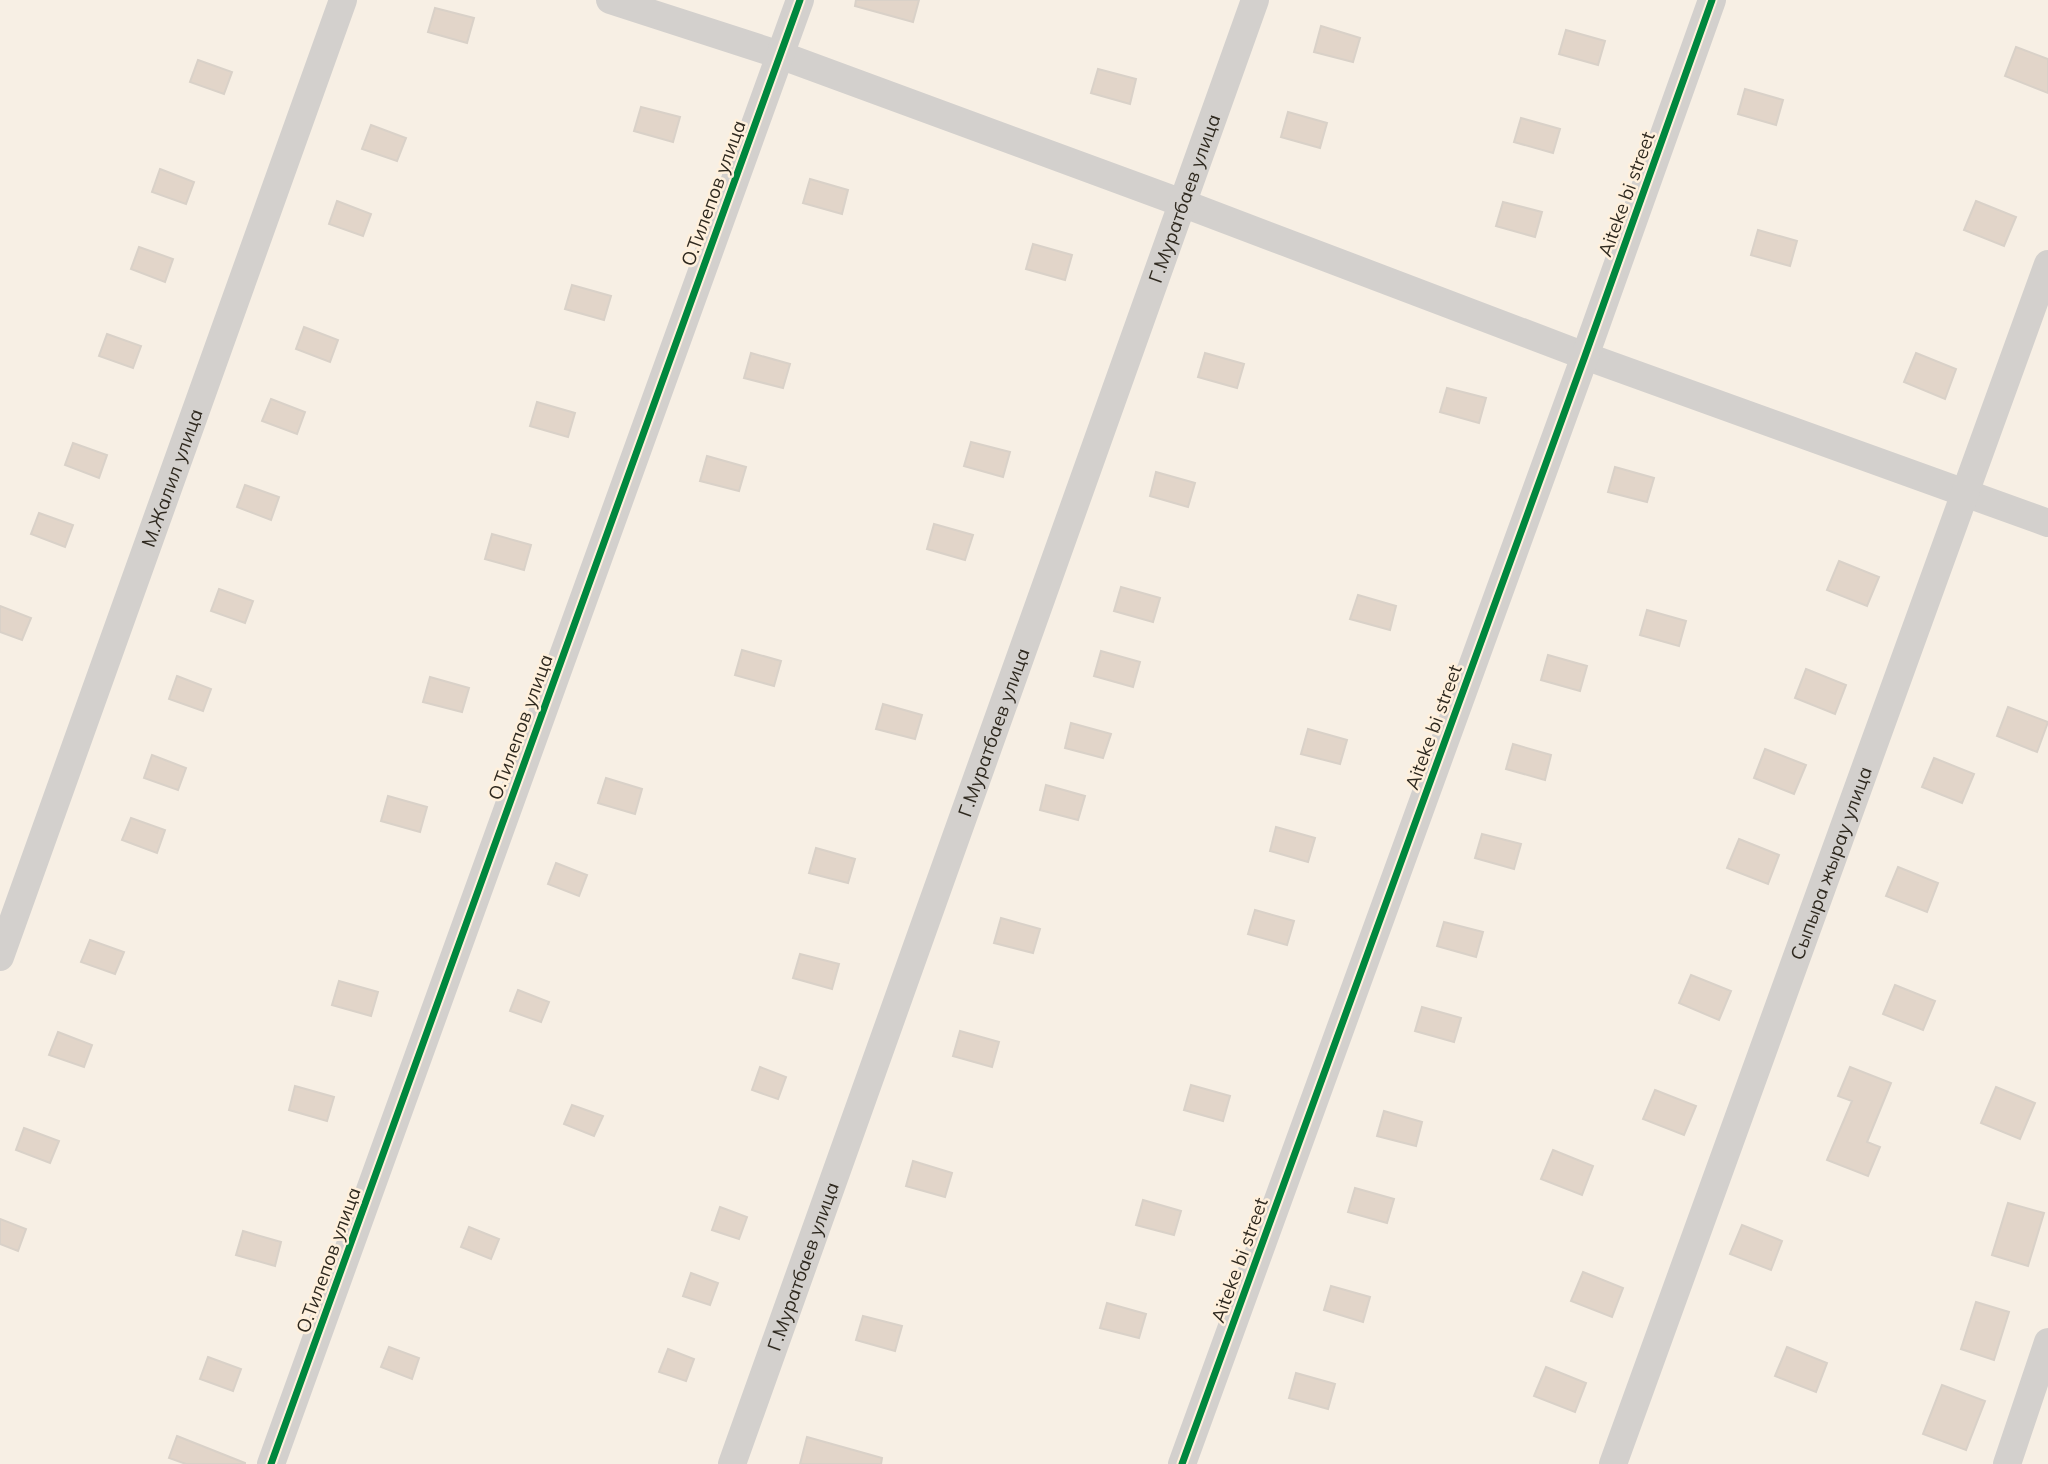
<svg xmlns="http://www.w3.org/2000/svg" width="2048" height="1464" font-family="Mulish,sans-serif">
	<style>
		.building { fill: #e2d5c9; stroke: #d9d1c8; stroke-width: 2 }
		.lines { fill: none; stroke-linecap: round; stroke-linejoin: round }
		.minor { stroke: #d3d0cd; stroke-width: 28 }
		.cycleway-casing { stroke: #fff0dc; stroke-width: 11 }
		.cycleway { stroke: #00873e; stroke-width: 7 }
		.labels { text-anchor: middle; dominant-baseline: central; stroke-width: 5; stroke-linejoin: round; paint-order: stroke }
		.street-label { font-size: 19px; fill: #2f291f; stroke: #fff0dc }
	</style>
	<rect width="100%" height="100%" fill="#f7efe4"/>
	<path class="building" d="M 856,0 L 919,0 L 913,22 L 855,6 Z
		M 435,8 L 474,18 L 467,43 L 428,32 Z
		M 1321,26 L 1360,38 L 1353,62 L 1314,52 Z
		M 1566,30 L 1605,41 L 1598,65 L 1559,54 Z
		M 2016,47 L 2048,59 L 2048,93 L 2005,76 Z
		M 198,60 L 232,72 L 224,94 L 190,82 Z
		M 1098,69 L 1136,79 L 1130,104 L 1091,93 Z
		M 1745,89 L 1783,100 L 1776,125 L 1738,114 Z
		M 641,107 L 680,117 L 673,142 L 634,131 Z
		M 1288,112 L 1327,123 L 1320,148 L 1281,137 Z
		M 1521,118 L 1560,129 L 1553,153 L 1514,142 Z
		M 371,125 L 406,138 L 397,161 L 362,149 Z
		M 160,169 L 194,182 L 186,204 L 152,192 Z
		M 810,179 L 848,190 L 842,214 L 803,203 Z
		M 337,201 L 371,214 L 363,236 L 329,224 Z
		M 1976,201 L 2016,217 L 2004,246 L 1964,230 Z
		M 1503,202 L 1542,212 L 1535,237 L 1496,226 Z
		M 1758,230 L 1797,241 L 1790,266 L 1751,255 Z
		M 1033,244 L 1072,255 L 1065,280 L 1026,269 Z
		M 139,247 L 173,259 L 165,282 L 131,269 Z
		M 572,285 L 611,296 L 604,320 L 565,309 Z
		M 304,327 L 338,340 L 330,362 L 296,349 Z
		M 107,334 L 141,346 L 133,368 L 99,356 Z
		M 751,353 L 790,364 L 783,388 L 744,378 Z
		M 1205,353 L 1244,364 L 1237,388 L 1198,377 Z
		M 1916,353 L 1956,369 L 1945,399 L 1904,382 Z
		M 1447,388 L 1486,398 L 1479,423 L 1440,412 Z
		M 271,399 L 305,412 L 297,434 L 262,421 Z
		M 537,402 L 575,413 L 568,437 L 530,426 Z
		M 971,442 L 1010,452 L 1003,477 L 964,466 Z
		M 73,443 L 107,455 L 99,478 L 65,465 Z
		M 707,456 L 746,467 L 739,491 L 700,481 Z
		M 1615,467 L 1654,478 L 1647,502 L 1608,492 Z
		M 1156,472 L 1195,483 L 1188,507 L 1150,496 Z
		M 245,485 L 279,497 L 271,520 L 237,507 Z
		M 39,513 L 73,525 L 65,547 L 31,534 Z
		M 934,524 L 973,535 L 965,560 L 927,549 Z
		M 492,534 L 531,545 L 524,570 L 485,559 Z
		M 1839,561 L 1879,577 L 1867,606 L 1827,590 Z
		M 1121,587 L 1160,598 L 1153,622 L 1114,611 Z
		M 219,589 L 253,601 L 245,623 L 211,611 Z
		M 1358,595 L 1396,606 L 1390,630 L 1350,619 Z
		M 0,606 L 31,618 L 22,640 L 0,632 Z
		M 1647,610 L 1686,621 L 1679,646 L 1640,635 Z
		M 742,650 L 781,661 L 774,686 L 735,675 Z
		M 1101,651 L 1140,662 L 1133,687 L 1094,676 Z
		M 1548,655 L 1587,666 L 1580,691 L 1541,680 Z
		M 1806,669 L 1846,685 L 1835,714 L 1795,698 Z
		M 177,676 L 211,689 L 203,711 L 169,699 Z
		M 430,677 L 469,688 L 462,712 L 423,702 Z
		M 883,704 L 922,715 L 915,739 L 876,729 Z
		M 2008,707 L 2048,722 L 2037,752 L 1997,736 Z
		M 1071,723 L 1111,734 L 1103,758 L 1065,748 Z
		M 1308,729 L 1347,740 L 1340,764 L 1301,754 Z
		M 1513,744 L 1551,755 L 1545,780 L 1506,769 Z
		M 1765,749 L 1806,765 L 1794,794 L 1754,778 Z
		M 152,755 L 186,768 L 178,790 L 144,778 Z
		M 1934,758 L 1974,774 L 1962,803 L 1922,787 Z
		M 606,778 L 642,789 L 635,814 L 598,803 Z
		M 1046,785 L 1085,796 L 1078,820 L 1040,810 Z
		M 388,796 L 427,807 L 420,832 L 381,821 Z
		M 131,818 L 165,830 L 157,853 L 122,840 Z
		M 1276,827 L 1315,838 L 1308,862 L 1270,851 Z
		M 1482,834 L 1521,844 L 1514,869 L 1475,858 Z
		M 1739,839 L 1779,855 L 1768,884 L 1727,868 Z
		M 816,848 L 855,859 L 848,883 L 809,873 Z
		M 556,863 L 587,875 L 579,896 L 548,884 Z
		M 1898,867 L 1938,883 L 1927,912 L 1886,896 Z
		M 1255,910 L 1294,921 L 1287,945 L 1248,934 Z
		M 1001,918 L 1040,929 L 1033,953 L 994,943 Z
		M 1444,922 L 1483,932 L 1476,957 L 1437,946 Z
		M 90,940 L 124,952 L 115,974 L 81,962 Z
		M 800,954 L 839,964 L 832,989 L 793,978 Z
		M 1691,975 L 1731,991 L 1719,1020 L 1679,1003 Z
		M 339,981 L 378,992 L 371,1016 L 332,1005 Z
		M 1895,985 L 1935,1001 L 1923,1030 L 1883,1014 Z
		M 518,990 L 549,1002 L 541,1022 L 510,1011 Z
		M 1422,1007 L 1461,1018 L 1454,1042 L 1415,1031 Z
		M 960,1031 L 999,1042 L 992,1067 L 953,1056 Z
		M 58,1032 L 92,1045 L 84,1067 L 49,1055 Z
		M 760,1067 L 786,1077 L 778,1099 L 752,1090 Z
		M 1850,1067 L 1891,1083 L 1867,1142 L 1880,1147 L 1868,1176 L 1827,1160 L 1852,1101 L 1838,1096 Z
		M 1191,1085 L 1230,1096 L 1223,1121 L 1184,1110 Z
		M 295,1086 L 334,1097 L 327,1121 L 289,1110 Z
		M 1996,1087 L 2035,1103 L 2020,1139 L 1981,1123 Z
		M 1655,1090 L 1696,1106 L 1684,1135 L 1643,1119 Z
		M 572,1105 L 603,1116 L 594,1136 L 564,1124 Z
		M 1384,1111 L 1422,1122 L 1416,1146 L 1377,1136 Z
		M 24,1128 L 59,1141 L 50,1163 L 16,1150 Z
		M 1553,1150 L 1593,1166 L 1582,1195 L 1541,1179 Z
		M 913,1161 L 952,1173 L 945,1197 L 906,1186 Z
		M 1355,1188 L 1394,1199 L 1387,1223 L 1348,1212 Z
		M 1143,1200 L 1181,1211 L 1174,1235 L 1136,1225 Z
		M 2008,1203 L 2044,1213 L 2028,1266 L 1992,1255 Z
		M 720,1207 L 747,1217 L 739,1239 L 712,1230 Z
		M 0,1219 L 26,1229 L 18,1251 L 0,1244 Z
		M 1742,1225 L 1782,1241 L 1771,1270 L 1730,1254 Z
		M 469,1227 L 499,1239 L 491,1259 L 461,1247 Z
		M 243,1231 L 281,1242 L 275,1266 L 236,1255 Z
		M 1583,1272 L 1623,1288 L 1612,1317 L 1571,1301 Z
		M 691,1273 L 718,1283 L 710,1305 L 683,1296 Z
		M 1331,1286 L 1370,1297 L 1363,1322 L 1324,1310 Z
		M 1976,1302 L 2009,1312 L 1994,1360 L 1961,1349 Z
		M 1107,1303 L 1146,1314 L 1139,1338 L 1100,1328 Z
		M 863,1316 L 902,1326 L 895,1351 L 856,1340 Z
		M 389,1347 L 419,1358 L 412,1379 L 381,1367 Z
		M 1787,1347 L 1827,1363 L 1816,1392 L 1775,1376 Z
		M 668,1349 L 694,1359 L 686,1381 L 659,1372 Z
		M 208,1357 L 241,1369 L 233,1391 L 200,1379 Z
		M 1546,1367 L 1586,1383 L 1575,1412 L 1534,1396 Z
		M 1296,1373 L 1335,1384 L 1328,1409 L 1289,1398 Z
		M 1942,1385 L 1985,1401 L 1966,1450 L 1923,1434 Z
		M 177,1436 L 245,1463 L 245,1464 L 186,1464 L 169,1458 Z
		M 807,1437 L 882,1458 L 881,1464 L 800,1464 Z"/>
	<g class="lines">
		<g class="minor">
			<path d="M 610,0 L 780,55 L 1182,203 L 1585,356 L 2048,523"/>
			<path id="s1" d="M 0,957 L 343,0"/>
			<path d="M 271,1464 L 800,0"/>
			<path id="s2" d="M 732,1464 L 1255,0"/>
			<path d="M 1182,1464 L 1585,356 L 1712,0"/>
			<path id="s3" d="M 1613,1464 L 2048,264"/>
			<path d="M 2007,1464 L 2048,1342"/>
		</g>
		<defs>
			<path id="cycleway" d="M 271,1464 L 800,0
				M 1182,1464 L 1585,356 L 1712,0"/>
		</defs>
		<use href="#cycleway" class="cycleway-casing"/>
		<use href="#cycleway" class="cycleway"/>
	</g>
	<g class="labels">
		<g class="street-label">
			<text transform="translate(713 193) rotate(-70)">О.Тилепов улица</text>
			<text transform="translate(1626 194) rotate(-70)">Aiteke bi street</text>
			<text stroke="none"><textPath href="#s2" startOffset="1344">Г.Муратбаев улица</textPath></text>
			<text stroke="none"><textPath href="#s1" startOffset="509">М.Жалил улица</textPath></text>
			<text transform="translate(520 727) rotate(-70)">О.Тилепов улица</text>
			<text transform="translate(1433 727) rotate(-70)">Aiteke bi street</text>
			<text stroke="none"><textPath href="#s2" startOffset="777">Г.Муратбаев улица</textPath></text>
			<text stroke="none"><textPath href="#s3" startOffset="639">Сыпыра жырау улица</textPath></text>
			<text transform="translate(328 1260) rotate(-70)">О.Тилепов улица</text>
			<text transform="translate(1239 1260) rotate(-70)">Aiteke bi street</text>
			<text stroke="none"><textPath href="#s2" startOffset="210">Г.Муратбаев улица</textPath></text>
		</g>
	</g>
</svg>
